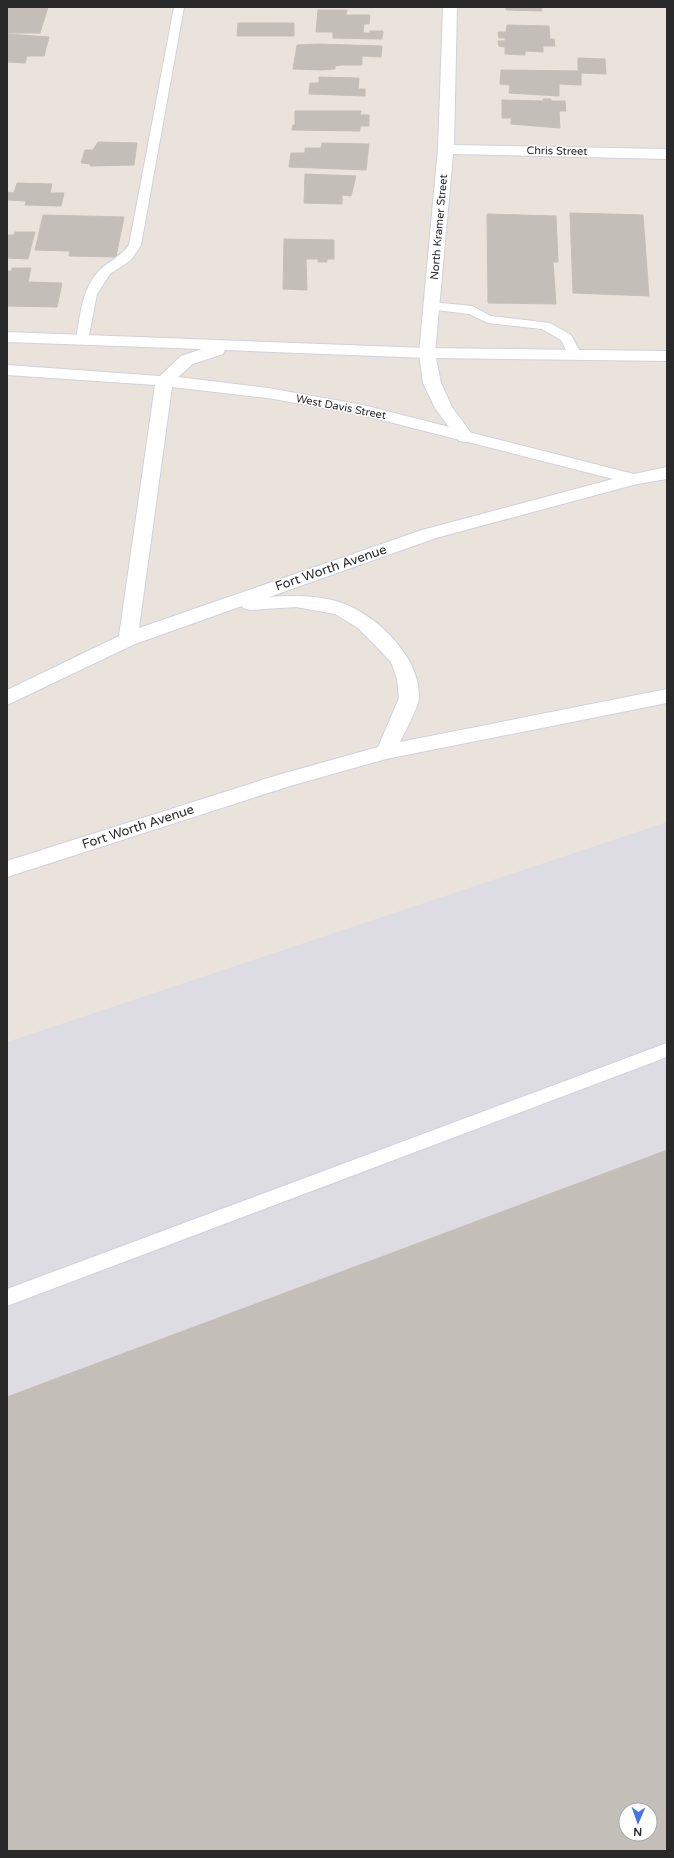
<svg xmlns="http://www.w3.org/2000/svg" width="674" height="1858" font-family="'Varela Round',sans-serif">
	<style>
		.industrial { fill: #dedce3; fill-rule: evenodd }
		.building { fill: #c3beb7; stroke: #c5bfb6; fill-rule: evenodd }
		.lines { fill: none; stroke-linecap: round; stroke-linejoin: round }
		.lane-casing { stroke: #ced2dd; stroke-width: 2 }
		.street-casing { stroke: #ced2dd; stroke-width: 2 }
		.secondary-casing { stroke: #ced2dd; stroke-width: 2 }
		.lane { fill: #fff; fill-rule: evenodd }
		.street { fill: #fff; fill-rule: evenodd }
		.secondary { fill: #fff; fill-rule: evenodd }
		.labels { text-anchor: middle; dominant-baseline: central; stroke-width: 3; stroke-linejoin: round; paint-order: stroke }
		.far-street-label { font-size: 11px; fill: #292929; stroke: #fff }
		.street-label { font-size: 13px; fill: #292929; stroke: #fff }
	</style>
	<rect width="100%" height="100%" fill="#eae3dc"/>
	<path class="industrial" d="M 667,822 L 667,1851 L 7,1851 L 7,1042 ZM 626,1810 L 650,1810 L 650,1834 L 626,1834 Z"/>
	<path class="building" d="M 7,7 L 48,7 L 40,33 L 7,33 Z
		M 506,7 L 541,7 L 542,11 L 506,10 Z
		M 318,10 L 347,10 L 346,15 L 370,15 L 369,24 L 364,24 L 363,33 L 370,33 L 370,31 L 383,31 L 382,39 L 333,38 L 333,32 L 316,32 Z
		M 238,23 L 294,23 L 294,36 L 237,36 Z
		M 507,25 L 549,26 L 550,39 L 554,39 L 555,46 L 543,46 L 543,52 L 525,51 L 525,55 L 505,54 L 505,47 L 499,46 L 498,41 L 505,41 L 505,38 L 499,38 L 498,32 L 506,32 Z
		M 7,34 L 49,37 L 44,56 L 27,56 L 25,63 L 7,62 Z
		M 318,44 L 382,46 L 381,57 L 362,56 L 362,65 L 341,65 L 335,66 L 335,69 L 322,70 L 293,69 L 297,45 Z
		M 578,58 L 605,59 L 606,74 L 581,73 L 581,85 L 559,84 L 559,96 L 509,93 L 510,85 L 500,84 L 501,70 L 578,71 Z
		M 319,77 L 359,78 L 358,89 L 365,89 L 365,96 L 309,94 L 310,83 L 319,83 Z
		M 543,99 L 551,99 L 551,101 L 565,101 L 566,111 L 559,111 L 560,128 L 511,124 L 511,118 L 502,118 L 502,100 L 543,101 Z
		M 295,111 L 361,111 L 360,115 L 369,115 L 369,126 L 360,126 L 360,131 L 292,130 L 293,125 L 295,125 Z
		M 98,142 L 137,143 L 134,165 L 90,166 L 91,164 L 81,163 L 85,150 L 93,150 Z
		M 322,143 L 369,144 L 366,170 L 289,167 L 291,153 L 305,153 L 305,148 L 321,148 Z
		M 305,174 L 356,176 L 351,196 L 342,195 L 342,204 L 304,203 Z
		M 17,183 L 52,184 L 50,193 L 64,193 L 61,206 L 25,205 L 26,201 L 7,200 L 7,192 L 14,193 Z
		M 570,213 L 643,215 L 649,296 L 573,293 Z
		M 487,214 L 556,216 L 558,262 L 553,262 L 556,304 L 488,303 Z
		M 43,215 L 124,217 L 116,257 L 69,256 L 70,251 L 35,250 Z
		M 15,232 L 35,232 L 28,259 L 7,258 L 7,235 L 14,235 Z
		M 284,239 L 334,240 L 334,259 L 327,259 L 327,262 L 318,262 L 318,259 L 306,259 L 307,290 L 283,289 Z
		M 12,268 L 31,268 L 28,282 L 62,283 L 57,307 L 7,306 L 7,271 L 12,271 Z
		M 667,1150 L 667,1851 L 7,1851 L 7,1397 ZM 626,1810 L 650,1810 L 650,1834 L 626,1834 Z"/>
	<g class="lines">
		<defs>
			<path id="lane" d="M 174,7 L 184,7 L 141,245 L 131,260 L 110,274 L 97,294 L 88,340 L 87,343 L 77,343 L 76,340 C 80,316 82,286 101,269 C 111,260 121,256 129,245 Z
				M 432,302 L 472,306 L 491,316 L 550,323 L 571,335 L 582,355 L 580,358 L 570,358 L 561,340 L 542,329 L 488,323 L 469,314 L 428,309 L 426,306 L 428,303 Z
				M 667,1043 L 667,1057 L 7,1306 L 7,1289 Z"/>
			<path id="street" d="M 443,7 L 457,7 L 454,145 L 667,149 L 667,159 L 453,154 L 435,353 L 441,383 L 452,407 L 474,437 L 471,441 L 465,442 L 459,441 L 435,408 L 423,383 L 419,353 L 438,149 Z"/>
			<path id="secondary" d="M 7,332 L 427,348 L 667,351 L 667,361 L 427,358 L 225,350 L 223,354 L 193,364 L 178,377 L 268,388 L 363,405 L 634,474 L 667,467 L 667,479 L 637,484 L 436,538 L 269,597 C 292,595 326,595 347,605 C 380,619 420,658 419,697 C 419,706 405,732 400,742 L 667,689 L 667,703 L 386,759 L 290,786 L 7,877 L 7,861 L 278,775 L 378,747 L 399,698 L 397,679 L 391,662 L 358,628 L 335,614 L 296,607 L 250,610 L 243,608 L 242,606 L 135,644 L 7,705 L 7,690 L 119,636 L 155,385 L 7,375 L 7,365 L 160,376 L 181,356 L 202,349 L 7,342 ZM 172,387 L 268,398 L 362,415 L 613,479 L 422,530 L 139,628 Z"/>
		</defs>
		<use href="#lane" class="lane-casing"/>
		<use href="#street" class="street-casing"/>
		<use href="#secondary" class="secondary-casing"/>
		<use href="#lane" class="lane"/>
		<use href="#street" class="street"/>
		<use href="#secondary" class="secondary"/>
	</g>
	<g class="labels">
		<g class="far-street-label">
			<text transform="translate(557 151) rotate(1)">Chris Street</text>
			<text transform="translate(439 227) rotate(-85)">North Kramer Street</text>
			<text transform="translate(341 407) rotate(11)">West Davis Street</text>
		</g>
		<g class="street-label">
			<text transform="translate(331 568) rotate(-19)">Fort Worth Avenue</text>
			<text transform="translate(138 827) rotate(-18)">Fort Worth Avenue</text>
		</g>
	</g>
	<rect width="674" height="1858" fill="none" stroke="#292929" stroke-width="16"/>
	<g transform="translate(638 1822) rotate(182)"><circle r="19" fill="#ffffff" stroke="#a9a9a9"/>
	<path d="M0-3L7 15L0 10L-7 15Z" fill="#4872eb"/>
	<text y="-6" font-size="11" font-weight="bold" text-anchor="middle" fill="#292929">N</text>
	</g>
</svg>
